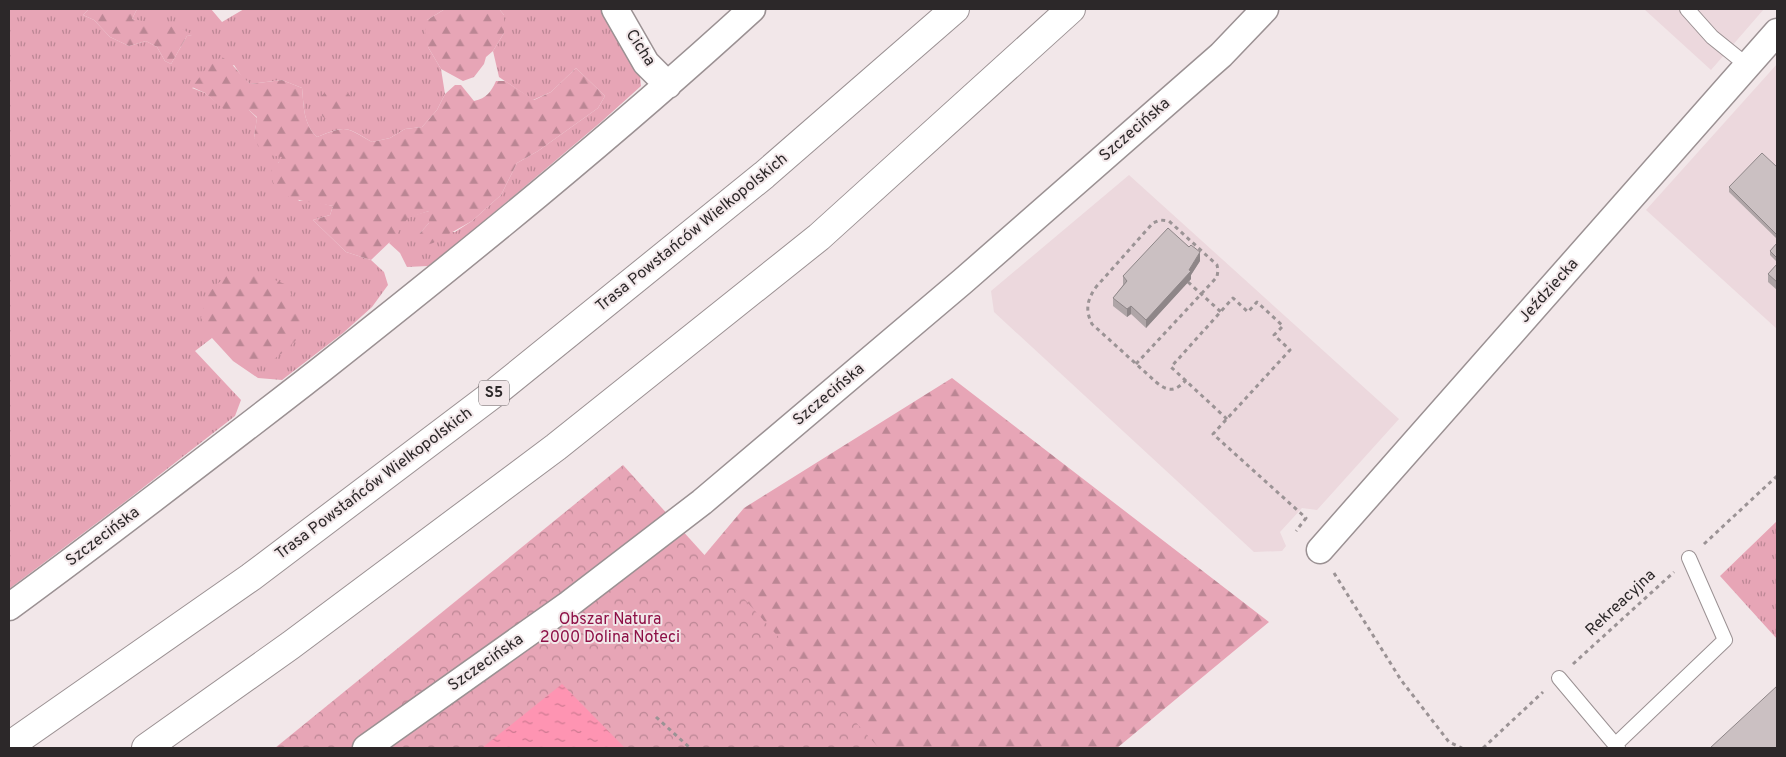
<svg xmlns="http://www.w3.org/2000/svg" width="1786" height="757" font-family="Overpass,sans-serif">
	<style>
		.built { fill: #ecd8dd }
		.grass { fill: url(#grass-tufts) }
		.forest { fill: url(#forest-firs) }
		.park { fill: url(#park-crowns) }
		.water { fill: url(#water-ripples) }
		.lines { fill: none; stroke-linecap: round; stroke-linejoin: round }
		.service-casing { stroke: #9b9193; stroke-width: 16 }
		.minor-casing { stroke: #9b9193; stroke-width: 29 }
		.motorway-casing { stroke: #9b9193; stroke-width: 30 }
		.path { stroke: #9b9395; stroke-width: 3; stroke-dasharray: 4 4; stroke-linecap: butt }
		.service { stroke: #fff; stroke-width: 14 }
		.minor { stroke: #fff; stroke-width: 26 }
		.motorway { stroke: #fff; stroke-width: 28 }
		.wall { fill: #afa5a7 }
		.shaded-wall { fill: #8e8688 }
		.building { fill: #cbc0c2; stroke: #8e8688 }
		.labels { text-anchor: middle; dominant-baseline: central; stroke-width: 4; stroke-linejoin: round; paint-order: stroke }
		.shield { fill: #f2e7e9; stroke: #676163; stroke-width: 1 }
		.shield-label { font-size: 15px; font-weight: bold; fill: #2c2829 }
		.street-label { font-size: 16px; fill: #2c2829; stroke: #f2e7e9 }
		.park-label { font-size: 16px; fill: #8d1046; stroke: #f2e7e9 }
	</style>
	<defs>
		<pattern id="grass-tufts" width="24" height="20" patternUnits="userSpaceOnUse" patternTransform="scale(1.25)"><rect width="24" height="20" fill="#e7a5b6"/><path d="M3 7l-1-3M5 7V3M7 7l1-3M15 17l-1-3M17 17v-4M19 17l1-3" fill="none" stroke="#bb8694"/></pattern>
		<pattern id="forest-firs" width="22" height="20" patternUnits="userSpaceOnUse" patternTransform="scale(1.25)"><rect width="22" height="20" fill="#e7a5b6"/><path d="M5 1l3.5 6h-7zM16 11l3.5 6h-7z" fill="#bb8694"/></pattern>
		<pattern id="park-crowns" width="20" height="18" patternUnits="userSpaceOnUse" patternTransform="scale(1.25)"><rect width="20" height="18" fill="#e7a5b6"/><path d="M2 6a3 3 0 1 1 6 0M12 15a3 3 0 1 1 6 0" fill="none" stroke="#bb8694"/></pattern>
		<pattern id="water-ripples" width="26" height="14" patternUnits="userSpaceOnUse" patternTransform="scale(1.25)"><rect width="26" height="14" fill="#fe94b2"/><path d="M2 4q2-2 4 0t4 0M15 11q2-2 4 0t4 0" fill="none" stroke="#ce7991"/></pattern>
	</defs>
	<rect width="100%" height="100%" fill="#f2e7e9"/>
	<path class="built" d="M 1644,9 L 1764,9 L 1711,70 Z
		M 1777,64 L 1777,329 L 1646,210 Z
		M 1129,175 L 1399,419 L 1317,510 L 1302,508 L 1280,532 L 1286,546 L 1282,551 L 1254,552 L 994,312 L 991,291 Z"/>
	<path class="grass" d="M 9,9 L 89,9 L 83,15 L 94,20 L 110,37 L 129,46 L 146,41 L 157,47 L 165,61 L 171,64 L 187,36 L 192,35 L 132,19 L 137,9 L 211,9 L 222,22 L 244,9 L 445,9 L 427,20 L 428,47 L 441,69 L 445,94 L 437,110 L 422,127 L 405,129 L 390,138 L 372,142 C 345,126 346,125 317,137 C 303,123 304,107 302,88 L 282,80 L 250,84 L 242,77 L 234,65 L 192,88 L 205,93 L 216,102 L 249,110 L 257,118 L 254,138 L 283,157 L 278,163 L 299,201 L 307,200 L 333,206 L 330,215 L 313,220 L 346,252 L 371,260 L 384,272 L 388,285 L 372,307 L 343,333 L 282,380 L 258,378 L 233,361 L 212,338 L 195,351 L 241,400 L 235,416 L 126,501 L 9,589 Z
		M 499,9 L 603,9 L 639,67 L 641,86 L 601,122 L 444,255 L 428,266 L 407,267 L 400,253 L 389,243 L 408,217 L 429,211 L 429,223 L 420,233 L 455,232 L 472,221 L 501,195 L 517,163 L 538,151 L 598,108 L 605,96 L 576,68 L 551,92 L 533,100 L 499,77 L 493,51 L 504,33 L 504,15 Z
		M 1777,521 L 1777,639 L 1720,576 Z"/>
	<path class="forest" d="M 89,9 L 137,9 L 132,19 L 180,28 L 193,35 L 187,36 L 171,64 L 165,61 L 157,47 L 146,41 L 129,46 L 110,37 L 94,20 L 83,15 Z
		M 445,9 L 499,9 L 504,15 L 504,33 L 493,51 L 486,57 L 484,64 L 474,77 L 463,81 L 441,69 L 428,47 L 425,31 L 427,20 Z
		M 222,57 C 236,66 239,74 250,84 L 282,80 L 302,88 C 304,107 303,123 317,137 C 347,125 344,126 372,142 L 390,138 L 405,129 L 422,127 L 437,110 L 445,94 L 455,85 L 461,85 L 474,101 C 487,98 491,92 496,81 L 505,81 L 534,100 L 551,92 L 576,68 L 605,96 L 598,108 L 538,151 L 517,163 L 501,195 L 472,221 L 433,243 L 414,249 L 420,233 L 429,223 L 429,211 L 408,218 L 394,238 L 371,260 L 346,252 L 313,220 L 330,215 L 333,206 C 316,202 279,202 273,182 C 271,177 272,171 271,166 L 278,163 L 282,157 L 263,154 L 254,138 L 257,117 L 249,110 L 229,114 L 205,93 L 192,87 L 209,65 Z
		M 343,88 L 356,102 L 351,113 L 337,126 L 323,117 L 315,103 L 328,89 Z
		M 258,273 L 287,285 L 301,316 L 297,339 L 285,351 L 264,366 L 241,361 L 213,336 L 201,318 L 206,295 L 227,275 Z
		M 952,378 L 1269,622 L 1117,748 L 763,748 L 686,577 L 744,508 Z"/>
	<path class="park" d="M 623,465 L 879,748 L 275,748 Z"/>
	<path class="water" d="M 562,684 L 625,748 L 482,748 Z"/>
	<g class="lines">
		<defs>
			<path id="service" d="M 1687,9 L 1712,37 L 1748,66
				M 1559,678 L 1618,748
				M 1615,745 L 1725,640 L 1689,558"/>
			<path id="minor" d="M 615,9 L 646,63 L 668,85
				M 1320,550 L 1777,32
				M 9,607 C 113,531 216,451 318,372 C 466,255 613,136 752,9
				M 366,748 L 569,604 L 702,502 L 963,281 L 1221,55 L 1265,9"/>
			<path id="motorway" d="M 9,746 L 251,577 L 497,391 L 764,175 L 955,9
				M 146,748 L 291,645 L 556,447 L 819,237 L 1071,9"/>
		</defs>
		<use href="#service" class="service-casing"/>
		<use href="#minor" class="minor-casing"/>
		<use href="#motorway" class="motorway-casing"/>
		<path class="path" d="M 1188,282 L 1221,312
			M 1136,364 L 1217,277 L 1218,270 L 1217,265 L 1169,221 L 1160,220 L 1153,223 L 1096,287 C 1087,300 1085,310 1092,324 L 1156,382 C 1168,392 1175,392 1186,380
			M 1227,419 L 1171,367 L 1233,298 L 1248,312 L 1257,302 L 1283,326 L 1274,335 L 1290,350 L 1213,434 L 1306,518 L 1296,531
			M 1704,544 L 1777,476
			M 1334,573 L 1401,680 L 1449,742 L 1462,748
			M 1573,664 L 1674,572
			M 656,717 L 690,748
			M 1483,748 L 1543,692"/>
		<use href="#service" class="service"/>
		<use href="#minor" class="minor"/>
		<use href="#motorway" class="motorway"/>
	</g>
	<path class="wall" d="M 1777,167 L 1777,239 L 1729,192 L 1729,187 Z
		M 1777,243 L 1777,262 L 1770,255 L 1770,251 Z
		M 1200,261 L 1191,275 L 1191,279 L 1146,328 L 1131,314 L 1127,317 L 1113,306 L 1113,298 L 1123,285 L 1123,276 Z
		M 1777,264 L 1777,290 L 1768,282 L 1768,274 Z"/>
	<path class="shaded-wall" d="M 1200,252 L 1200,261 L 1191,275 L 1191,279 L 1146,328 L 1146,320 L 1189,270 Z
		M 1131,306 L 1131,314 L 1127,317 L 1127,309 Z"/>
	<path class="building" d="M 1762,153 L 1777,167 L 1777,235 L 1729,187 Z
		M 1168,228 L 1189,247 L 1191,245 L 1200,252 L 1189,270 L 1191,271 L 1146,320 L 1131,306 L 1127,309 L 1113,298 L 1127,281 L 1123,276 Z
		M 1777,243 L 1777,258 L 1770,251 Z
		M 1777,264 L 1777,282 L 1768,274 Z
		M 1777,686 L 1777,748 L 1710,748 Z"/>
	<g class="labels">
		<rect class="shield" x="479" y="380.5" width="30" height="25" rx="4"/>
		<g class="shield-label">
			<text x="494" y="393">S5</text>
		</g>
		<g class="street-label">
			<text transform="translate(640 48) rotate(57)">Cicha</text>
			<text transform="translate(1135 130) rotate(-41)">Szczecińska</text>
			<text transform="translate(692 233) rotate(-39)">Trasa Powstańców Wielkopolskich</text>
			<text transform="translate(1549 291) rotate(-48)">Jeździecka</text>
			<text transform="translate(829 395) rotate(-40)">Szczecińska</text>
			<text transform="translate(374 484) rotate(-37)">Trasa Powstańców Wielkopolskich</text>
			<text transform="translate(103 537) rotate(-37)">Szczecińska</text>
			<text transform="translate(1621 603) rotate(-43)">Rekreacyjna</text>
			<text transform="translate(486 663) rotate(-35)">Szczecińska</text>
		</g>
		<g class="park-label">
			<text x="610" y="620">Obszar Natura<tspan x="610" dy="18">2000 Dolina Noteci</tspan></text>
		</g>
	</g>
	<rect width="1786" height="757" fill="none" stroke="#2c2829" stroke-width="20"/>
</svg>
